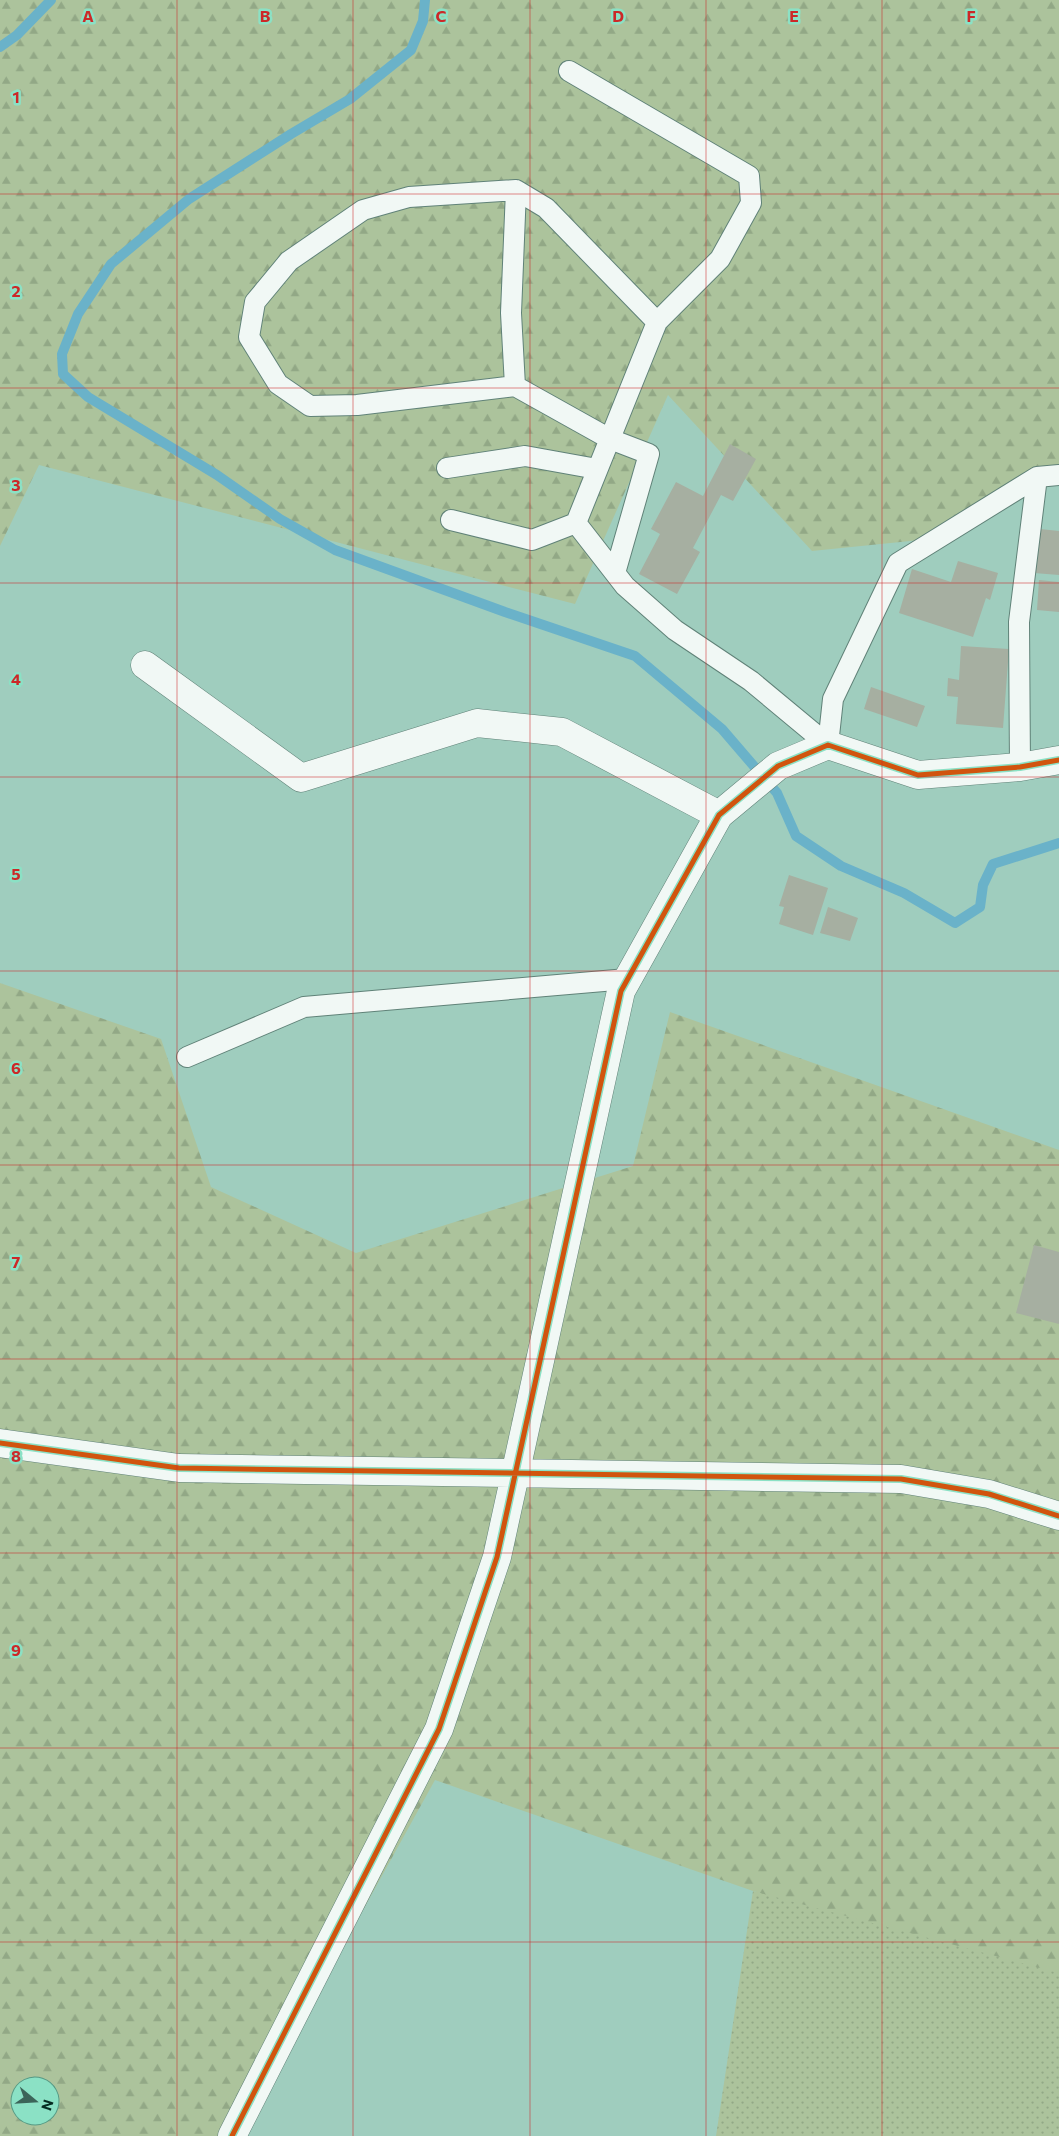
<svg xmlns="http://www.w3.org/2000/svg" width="1059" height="2136" font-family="Commissioner,sans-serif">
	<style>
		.grass { fill: url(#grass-dots) }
		.forest { fill: url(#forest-firs); fill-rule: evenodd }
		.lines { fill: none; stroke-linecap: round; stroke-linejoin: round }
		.stream { stroke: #6ab2c9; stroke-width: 10 }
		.building { fill: #a6afa1 }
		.service-casing { stroke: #608278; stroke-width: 22 }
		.minor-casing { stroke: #608278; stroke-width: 29 }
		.service { stroke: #f1f8f5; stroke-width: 20 }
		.minor { stroke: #f1f8f5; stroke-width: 28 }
		.cycleway-casing { stroke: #8be1c5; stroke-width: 8 }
		.cycleway { stroke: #d1540e; stroke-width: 5 }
		.grid { fill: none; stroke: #cc2828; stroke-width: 1; stroke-opacity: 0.55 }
		.grid-label { font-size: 16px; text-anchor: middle; font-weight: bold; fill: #cc2828; stroke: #8be1c5; stroke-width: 5; stroke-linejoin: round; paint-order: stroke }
	</style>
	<defs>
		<pattern id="grass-dots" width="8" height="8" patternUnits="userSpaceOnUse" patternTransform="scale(1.25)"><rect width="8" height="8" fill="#acc39c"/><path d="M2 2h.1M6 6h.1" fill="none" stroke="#92a886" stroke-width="1.8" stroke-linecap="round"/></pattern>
		<pattern id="forest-firs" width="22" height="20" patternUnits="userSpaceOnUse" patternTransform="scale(1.25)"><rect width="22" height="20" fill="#acc39c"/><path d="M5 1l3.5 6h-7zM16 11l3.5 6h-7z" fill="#92a886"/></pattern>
	</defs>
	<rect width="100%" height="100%" fill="#9fcdbe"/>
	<path class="grass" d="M 753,1891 L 872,1915 L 1059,1970 L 1059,2136 L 716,2136 Z"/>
	<path class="forest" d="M 0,0 L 1059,0 L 1059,472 L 930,539 L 812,551 L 668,395 L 575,604 L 39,465 L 0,546 Z
		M 0,983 L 161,1039 L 211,1187 L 356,1253 L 633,1166 L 670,1012 L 1059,1150 L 1059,1973 L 753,1891 L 435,1780 L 238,2136 L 0,2136 ZM 20,2086 L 50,2086 L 50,2116 L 20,2116 Z"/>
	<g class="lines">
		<path class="stream" d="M 425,0 L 423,21 L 411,50 L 350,99 L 291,134 L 189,199 L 111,264 L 78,314 L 62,354 L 63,374 L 88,397 L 217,475 L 280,519 L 335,550 L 505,612 L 635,656 L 722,729 L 777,793 L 796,836 L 841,866 L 904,893 L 955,923 L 980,907 L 983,885 L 993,864 L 1059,843
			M 0,47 L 17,35 L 51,0"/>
	</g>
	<path class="building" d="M 730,444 L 756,459 L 733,501 L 721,495 L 693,548 L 700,552 L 677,594 L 639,574 L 660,534 L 651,529 L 676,482 L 703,496 Z
		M 1040,529 L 1059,531 L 1059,575 L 1034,573 Z
		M 958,561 L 998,573 L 990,600 L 986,598 L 973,637 L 899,613 L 912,569 L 951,582 Z
		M 1039,580 L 1059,582 L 1059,612 L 1037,610 Z
		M 961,646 L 1009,649 L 1003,728 L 956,724 L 958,697 L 947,696 L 948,678 L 959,680 Z
		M 871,687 L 925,706 L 917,727 L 864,709 Z
		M 789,875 L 828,888 L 813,935 L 779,924 L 784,907 L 779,906 Z
		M 828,907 L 858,918 L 850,941 L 820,933 Z
		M 1034,1245 L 1059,1252 L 1059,1324 L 1016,1313 Z"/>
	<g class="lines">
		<defs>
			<path id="service" d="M 569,71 L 749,176 L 751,203 L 720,259 L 657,322
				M 515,386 L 511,313 L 516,190
				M 447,468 L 525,456 L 597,469
				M 451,520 L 532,540 L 576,523
				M 615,573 L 649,454 L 610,439 L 515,386 L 357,405 L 310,406 L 278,384 L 249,337 L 255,302 L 289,261 L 363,210 L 409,197 L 516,190 L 546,208 L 657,322 C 630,389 603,456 576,523 L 625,586 L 675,630 L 751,681 L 828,745
				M 828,745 L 833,699 L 898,563 L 1037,477 L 1059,475
				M 1020,767 L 1019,622 L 1037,477
				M 187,1057 L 304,1007 L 627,979"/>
			<path id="minor" d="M 145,665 L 301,778 L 477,723 L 562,732 L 719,815
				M 0,1443 L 179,1468 L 901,1479 L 989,1494 L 1059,1516
				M 232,2136 L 439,1729 L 497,1557 L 621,991 L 719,815 L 778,766 L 828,745 L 918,775 L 1020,767 L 1059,760"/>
		</defs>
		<use href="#service" class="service-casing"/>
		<use href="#minor" class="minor-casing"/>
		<use href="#service" class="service"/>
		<use href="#minor" class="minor"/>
		<defs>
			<path id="cycleway" d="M 0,1443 L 179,1468 L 901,1479 L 989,1494 L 1059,1516
				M 232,2136 L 439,1729 L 497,1557 L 621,991 L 719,815 L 778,766 L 828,745 L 918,775 L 1020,767 L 1059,760"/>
		</defs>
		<use href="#cycleway" class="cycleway-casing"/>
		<use href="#cycleway" class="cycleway"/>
	</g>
	<path class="grid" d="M 177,0 L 177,2136M 353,0 L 353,2136M 530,0 L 530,2136M 706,0 L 706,2136M 882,0 L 882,2136M 0,194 L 1059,194M 0,388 L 1059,388M 0,583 L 1059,583M 0,777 L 1059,777M 0,971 L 1059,971M 0,1165 L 1059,1165M 0,1359 L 1059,1359M 0,1553 L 1059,1553M 0,1748 L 1059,1748M 0,1942 L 1059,1942"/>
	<g class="grid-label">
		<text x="88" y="22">A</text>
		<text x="265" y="22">B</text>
		<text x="441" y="22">C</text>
		<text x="618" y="22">D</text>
		<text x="794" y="22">E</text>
		<text x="971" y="22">F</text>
		<text x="16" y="103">1</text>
		<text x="16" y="297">2</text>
		<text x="16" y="491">3</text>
		<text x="16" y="685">4</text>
		<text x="16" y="880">5</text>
		<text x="16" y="1074">6</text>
		<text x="16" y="1268">7</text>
		<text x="16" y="1462">8</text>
		<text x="16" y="1656">9</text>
	</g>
	<g transform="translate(35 2101) rotate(108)"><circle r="24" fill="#8be1c5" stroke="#569984"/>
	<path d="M0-4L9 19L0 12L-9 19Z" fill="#3c6459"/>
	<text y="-8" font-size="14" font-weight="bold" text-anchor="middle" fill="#062c22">N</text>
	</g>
</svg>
